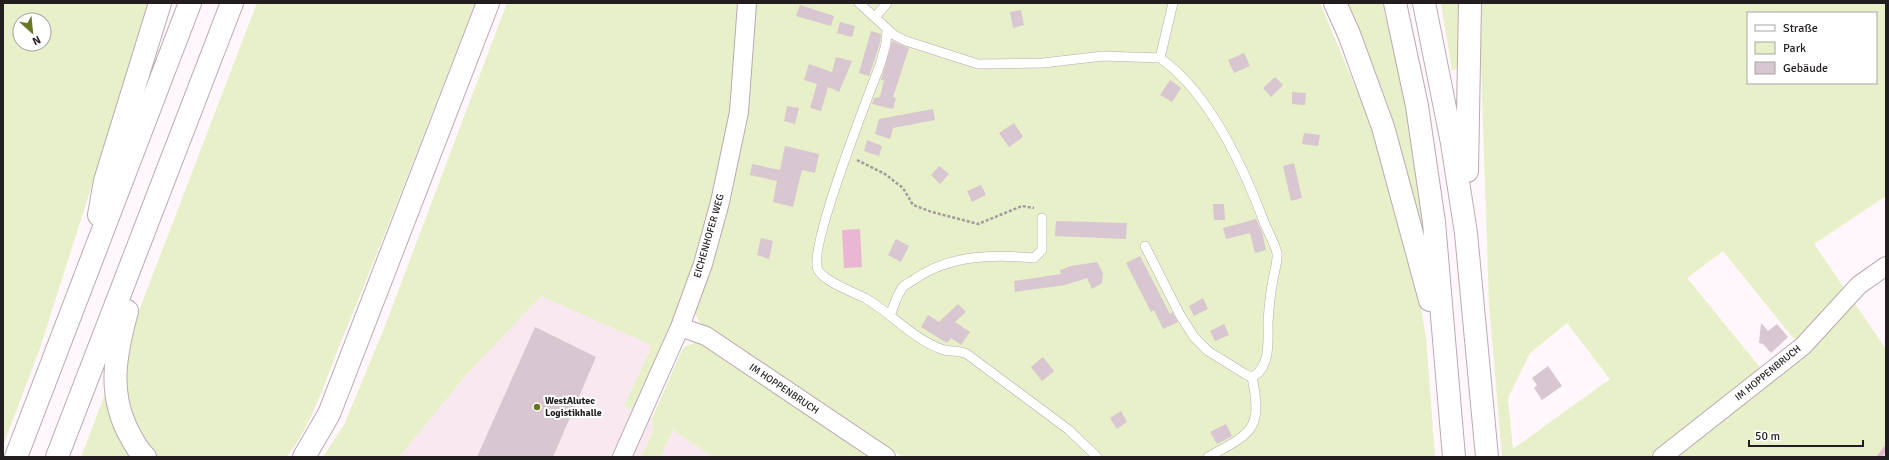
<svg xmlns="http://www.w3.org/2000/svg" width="1889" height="460" font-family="Signika,sans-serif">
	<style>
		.built { fill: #f8e8f0 }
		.green { fill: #e7f0c8; fill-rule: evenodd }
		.water { fill: #e9b7d3 }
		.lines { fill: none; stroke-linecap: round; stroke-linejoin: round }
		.stream { stroke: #e9b7d3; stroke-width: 4.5 }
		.building { fill: #d8c6d0 }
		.service-casing { stroke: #bba9b3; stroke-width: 10 }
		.minor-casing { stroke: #bba9b3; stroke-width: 20 }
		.motorway-casing { stroke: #bba9b3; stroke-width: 24 }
		.path { stroke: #a29b9f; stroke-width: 2.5; stroke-dasharray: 3 2; stroke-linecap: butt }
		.service { stroke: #fff; stroke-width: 9 }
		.minor { stroke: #fff; stroke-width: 18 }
		.motorway { stroke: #fff; stroke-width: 22 }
		.poi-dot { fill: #697622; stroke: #fff; stroke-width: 1.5 }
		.labels { text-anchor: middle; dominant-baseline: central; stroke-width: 4; stroke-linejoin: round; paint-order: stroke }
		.street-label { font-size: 10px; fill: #231d20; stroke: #fff }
		.poi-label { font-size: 10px; font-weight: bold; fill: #231d20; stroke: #fff; text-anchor: start }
	</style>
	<rect width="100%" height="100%" fill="#fff7fb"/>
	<path class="built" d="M 541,296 L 649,344 L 651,348 L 624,406 L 652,418 L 653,431 L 641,457 L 399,457 L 467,374 Z
		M 673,430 L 713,457 L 660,457 Z"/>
	<path class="green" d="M 3,3 L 150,3 L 40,348 L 3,446 ZM 20,20 L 44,20 L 44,44 L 20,44 Z
		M 257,3 L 475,3 C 432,113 390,223 345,332 C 330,367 311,430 286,457 L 156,457 C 118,414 123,367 137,316 Z
		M 507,3 L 740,3 L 731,112 L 714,200 L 678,312 L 634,410 L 624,406 L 651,348 L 649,344 L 541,296 L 467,374 L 399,457 L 323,457 L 344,425 L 383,331 Z
		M 753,3 L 1320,3 L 1380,146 L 1411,250 L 1426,337 L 1435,457 L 902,457 L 700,323 L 695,313 L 696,305 Z
		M 1346,3 L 1382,3 L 1410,116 L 1427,254 L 1394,123 Z
		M 1441,3 L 1463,3 L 1462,65 L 1452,71 Z
		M 1479,3 L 1886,3 L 1886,196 L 1814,244 L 1886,349 L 1886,457 L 1502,457 L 1489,304 ZM 1748,13 L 1876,13 L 1876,83 L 1748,83 ZM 1723,251 L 1798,344 L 1764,372 L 1687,278 ZM 1567,323 L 1610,379 L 1513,449 L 1508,398 L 1530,353 Z
		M 705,342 L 874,457 L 713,457 L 673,430 L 660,457 L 641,457 L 653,431 L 652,418 L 682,350 C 688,343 696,342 705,342 Z
		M 107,389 L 133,457 L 81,457 Z"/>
	<path class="water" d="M 860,229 L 862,267 L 844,268 L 842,230 Z"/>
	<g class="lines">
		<path class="stream" d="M 1879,457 L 1886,448"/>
	</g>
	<path class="building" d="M 800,5 L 834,16 L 831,26 L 796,16 Z
		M 1021,10 L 1024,25 L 1013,28 L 1010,12 Z
		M 840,22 L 855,26 L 852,37 L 837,33 Z
		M 871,31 L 881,34 L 880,43 L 869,76 L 859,73 Z
		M 892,41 L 909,48 L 893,97 L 896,98 L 893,109 L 872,104 L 874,98 L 880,97 L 884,80 L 881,80 Z
		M 1244,53 L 1250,66 L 1234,73 L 1228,60 Z
		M 836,57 L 852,61 L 839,92 L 828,87 L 821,111 L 810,108 L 817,84 L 804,80 L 809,64 L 832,72 Z
		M 1275,77 L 1283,85 L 1271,97 L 1263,88 Z
		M 1170,80 L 1181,88 L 1172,102 L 1160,95 Z
		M 1292,92 L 1306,93 L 1305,105 L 1292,104 Z
		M 787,106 L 799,108 L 795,124 L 784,121 Z
		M 933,109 L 935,120 L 893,128 L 890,139 L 875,134 L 879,119 Z
		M 1014,123 L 1023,137 L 1009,147 L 999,133 Z
		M 1304,133 L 1320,135 L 1318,146 L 1302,144 Z
		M 867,140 L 882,146 L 879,156 L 864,151 Z
		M 785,146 L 819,154 L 815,173 L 802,170 L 793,207 L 773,202 L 777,181 L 750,175 L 752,164 L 780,170 Z
		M 1294,163 L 1302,198 L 1291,201 L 1283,166 Z
		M 939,166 L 949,174 L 940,184 L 931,175 Z
		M 981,185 L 986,195 L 972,202 L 967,191 Z
		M 1213,204 L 1224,204 L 1225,220 L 1214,220 Z
		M 1256,219 L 1262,232 L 1266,250 L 1255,253 L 1250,233 L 1226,239 L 1223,228 Z
		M 1056,221 L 1127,223 L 1126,239 L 1055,236 Z
		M 761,238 L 773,241 L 769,259 L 757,255 Z
		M 896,239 L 909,246 L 901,262 L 888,255 Z
		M 1140,256 L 1170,314 L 1172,312 L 1178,322 L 1163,329 L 1154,310 L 1151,312 L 1126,263 Z
		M 1097,262 L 1103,273 L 1102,283 L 1092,289 L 1087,278 L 1065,285 L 1015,292 L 1014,281 L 1061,274 L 1060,270 L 1071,266 Z
		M 1203,298 L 1208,309 L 1194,316 L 1189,306 Z
		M 958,304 L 966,312 L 955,322 L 970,332 L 961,345 L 951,338 L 947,343 L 921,327 L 928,315 L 939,322 Z
		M 1761,323 L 1768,331 L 1777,324 L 1788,337 L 1771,353 L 1763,344 L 1759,343 Z
		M 1224,324 L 1229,335 L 1215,341 L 1210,331 Z
		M 535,327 L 596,357 L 553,457 L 477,457 Z
		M 1043,357 L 1054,371 L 1042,381 L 1031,367 Z
		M 1548,366 L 1562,386 L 1542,400 L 1534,388 L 1537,385 L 1532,378 Z
		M 1121,411 L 1127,422 L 1117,429 L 1110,418 Z
		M 1226,424 L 1232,436 L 1217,444 L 1210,432 Z"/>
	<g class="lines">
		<defs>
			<path id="service" d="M 859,3 L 894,35 L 906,41 L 978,64 L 1043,63 L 1103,56 L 1160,58 C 1210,93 1243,166 1264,222 C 1267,229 1276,247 1277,253 C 1278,261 1274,272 1273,280 C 1270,294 1269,307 1268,322 C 1268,339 1271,368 1252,377 L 1245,374 L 1208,351 L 1194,337 L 1180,315 L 1145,246
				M 875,17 L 887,3
				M 887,30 L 886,44 L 880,65 C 869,94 807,251 818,270 C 825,282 853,292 865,298 C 891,313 912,338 941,349 C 949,352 958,350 967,354 L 1069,430 L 1097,457
				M 1160,58 L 1173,3
				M 890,316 C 893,307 897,296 902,288 C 905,284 911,282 915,279 C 949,255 993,254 1034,258 L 1042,250 L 1042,218
				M 1208,457 C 1252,433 1263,430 1252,377"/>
			<path id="minor" d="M 680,327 L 706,336 L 886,457
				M 622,457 L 680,327 L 703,264 L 720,202 L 739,112 L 747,3
				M 1662,457 L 1803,346 L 1859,285 L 1886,266"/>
			<path id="motorway" d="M 1335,3 L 1349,34 L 1383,127 L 1430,300
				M 1395,3 L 1417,106 L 1434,222 L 1454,457
				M 1424,3 L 1452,143 L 1466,233 L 1487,457
				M 1467,171 L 1470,3
				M 99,215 L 105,181 L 160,3
				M 127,311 C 115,355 107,395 131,437 C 135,444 138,451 145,457
				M 16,457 L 190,3
				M 57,457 L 232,3
				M 304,457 L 329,414 L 488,3"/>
		</defs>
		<use href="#service" class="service-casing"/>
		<use href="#minor" class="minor-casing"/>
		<use href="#motorway" class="motorway-casing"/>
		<path class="path" d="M 857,160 L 885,174 L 903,188 L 913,205 L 932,212 L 978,224 L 1022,206 L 1034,208"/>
		<use href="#service" class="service"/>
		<use href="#minor" class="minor"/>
		<use href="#motorway" class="motorway"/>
	</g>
	<circle class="poi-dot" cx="537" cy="407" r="4"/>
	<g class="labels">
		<g class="street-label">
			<text transform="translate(709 236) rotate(-74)">EICHENHOFER WEG</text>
			<text transform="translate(1768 373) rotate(-39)">IM HOPPENBRUCH</text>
			<text transform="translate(784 389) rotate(34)">IM HOPPENBRUCH</text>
		</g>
		<g class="poi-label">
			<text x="545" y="401">WestAlutec<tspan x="545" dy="12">Logistikhalle</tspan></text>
		</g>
	</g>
	<rect width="1889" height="460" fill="none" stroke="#231d20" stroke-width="8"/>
	<rect x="1747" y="12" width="130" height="72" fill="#ffffff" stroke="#a7a5a6"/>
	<rect x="1755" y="25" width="20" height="6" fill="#ffffff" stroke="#a7a5a6"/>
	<text x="1783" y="32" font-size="12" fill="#231d20">Straße</text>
	<rect x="1755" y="42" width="20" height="12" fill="#e7f0c8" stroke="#a7a5a6"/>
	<text x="1783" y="52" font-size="12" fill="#231d20">Park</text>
	<rect x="1755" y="62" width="20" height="12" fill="#d8c6d0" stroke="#a7a5a6"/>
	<text x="1783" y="72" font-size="12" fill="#231d20">Gebäude</text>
	<g transform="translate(32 32) rotate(153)"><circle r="19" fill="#ffffff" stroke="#a7a5a6"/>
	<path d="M0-3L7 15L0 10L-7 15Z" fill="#697622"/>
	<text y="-6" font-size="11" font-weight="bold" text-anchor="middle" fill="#231d20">N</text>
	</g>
	<path d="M1749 440v6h114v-6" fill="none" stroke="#231d20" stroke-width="2"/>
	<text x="1755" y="440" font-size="12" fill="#231d20" stroke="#ffffff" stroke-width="3" paint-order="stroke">50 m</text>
</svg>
